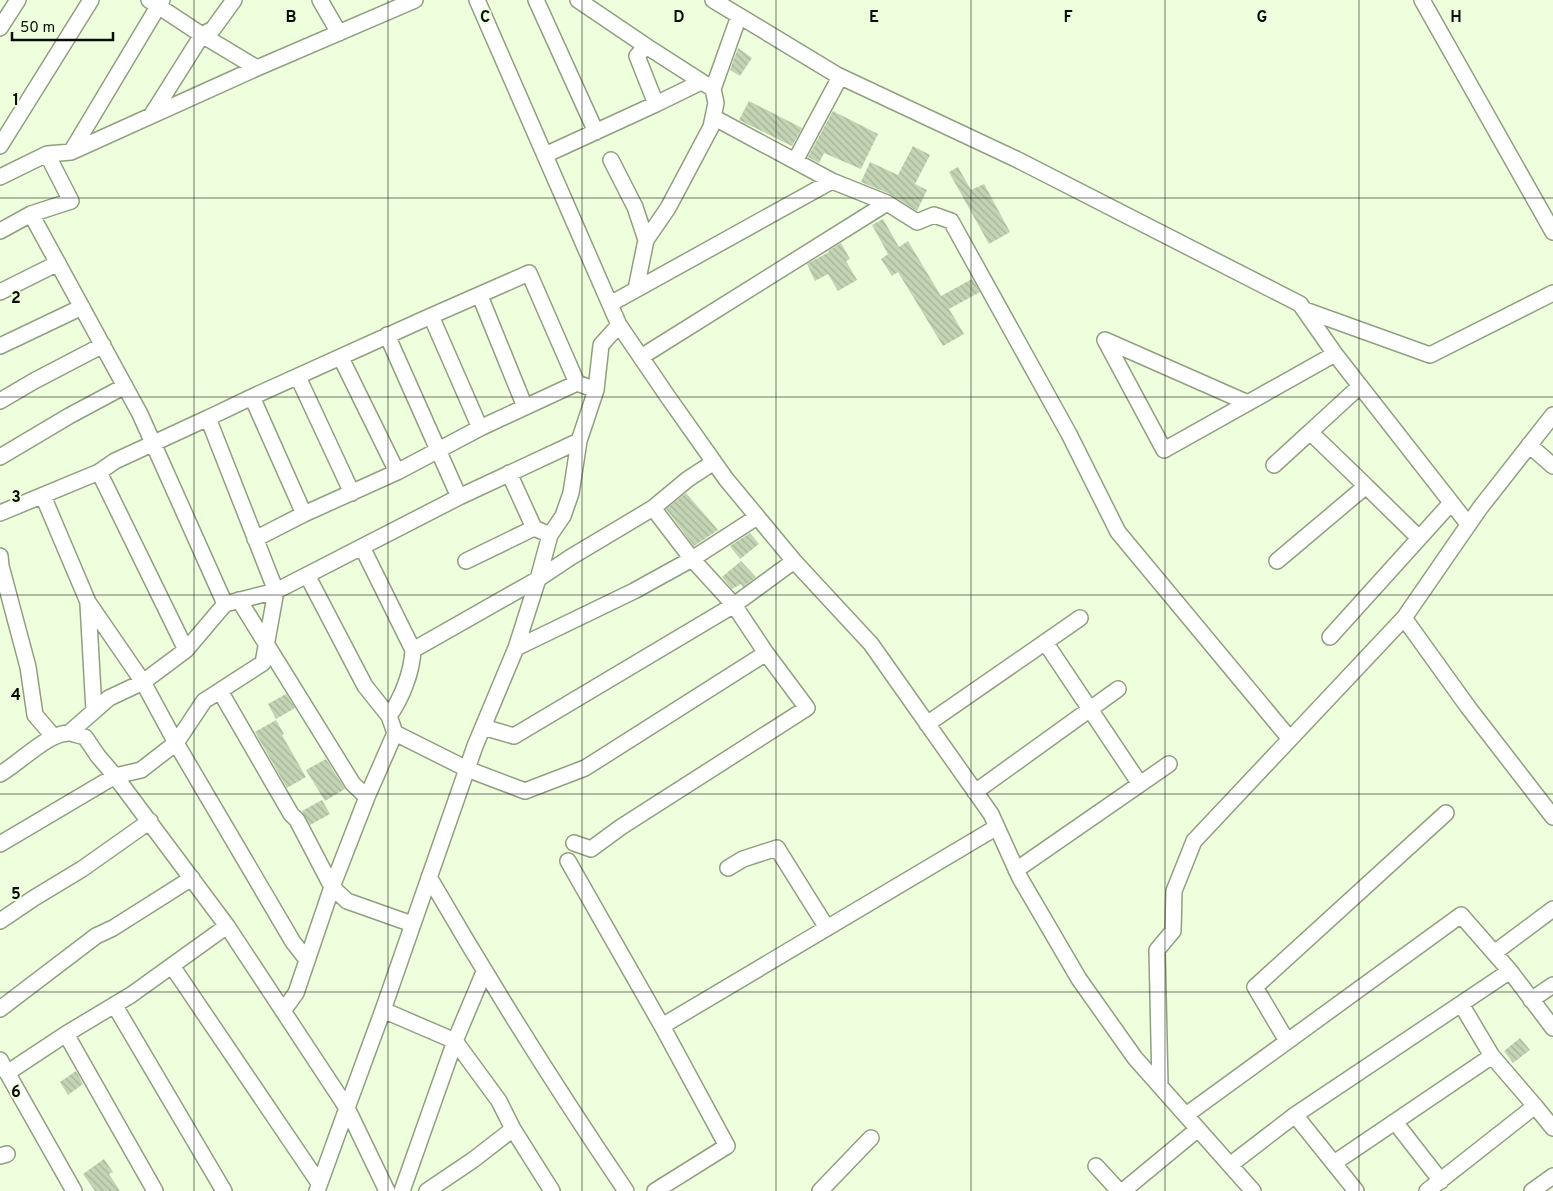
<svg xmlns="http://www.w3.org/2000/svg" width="1553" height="1191" font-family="Overpass,sans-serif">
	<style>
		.building { fill: url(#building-back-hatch) }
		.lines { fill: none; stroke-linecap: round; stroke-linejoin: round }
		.minor-casing { stroke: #909f80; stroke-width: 18 }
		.minor { stroke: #fff; stroke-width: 15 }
		.grid { fill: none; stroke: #080d04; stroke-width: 1; stroke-opacity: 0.55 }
		.grid-label { font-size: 16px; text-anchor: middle; font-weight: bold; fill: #080d04; stroke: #efffdd; stroke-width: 4; stroke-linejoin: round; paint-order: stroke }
	</style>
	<defs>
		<pattern id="building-back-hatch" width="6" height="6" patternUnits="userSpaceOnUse" patternTransform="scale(1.25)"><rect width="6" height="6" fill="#c3d3b3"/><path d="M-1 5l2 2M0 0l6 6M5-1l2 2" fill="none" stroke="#a6b498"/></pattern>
	</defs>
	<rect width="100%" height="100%" fill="#efffdd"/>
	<path class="building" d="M 738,48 L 752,58 L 740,76 L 730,70 Z
		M 749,101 L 802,128 L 792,146 L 739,120 Z
		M 833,111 L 878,134 L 861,169 L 824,153 L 819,163 L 808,157 Z
		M 913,146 L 930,155 L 915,184 L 927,190 L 917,211 L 890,194 L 861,182 L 870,162 L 898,175 Z
		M 958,167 L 971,190 L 984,184 L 1010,232 L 989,244 L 949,172 Z
		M 883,219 L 899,247 L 908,241 L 941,296 L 972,279 L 980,292 L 949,309 L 964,334 L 943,346 L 898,272 L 892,276 L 881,259 L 888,254 L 872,225 Z
		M 841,243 L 850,259 L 846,261 L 857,280 L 838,291 L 828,274 L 815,281 L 807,264 L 829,252 L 828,251 Z
		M 686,493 L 718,530 L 694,546 L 666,509 Z
		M 750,533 L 759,544 L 740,559 L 730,546 Z
		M 741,561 L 756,577 L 743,587 L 741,584 L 732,589 L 722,577 Z
		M 286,694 L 295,708 L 276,719 L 268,704 Z
		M 276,720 L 284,734 L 282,735 L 306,777 L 287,788 L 255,732 Z
		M 326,759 L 345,789 L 325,801 L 306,770 Z
		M 322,800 L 330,814 L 310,825 L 302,811 Z
		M 1520,1038 L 1530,1050 L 1513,1063 L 1504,1051 Z
		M 76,1071 L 83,1084 L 68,1095 L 60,1082 Z
		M 104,1159 L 113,1172 L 109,1174 L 120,1191 L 95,1191 L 83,1174 Z"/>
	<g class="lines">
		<defs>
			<path id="minor" d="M 149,0 L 202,35 L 257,68
				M 320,0 L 339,33
				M 477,0 L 619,325 L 668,397 L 726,479 L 794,561 L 871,644 L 991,814 L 1020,878 L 1079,979 L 1135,1058 L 1253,1191
				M 536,0 L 596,132
				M 713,0 L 837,75 L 1016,159 L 1300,304 L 1335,354 L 1468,524
				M 1422,0 L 1553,232
				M 0,28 L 18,0
				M 713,89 L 739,16
				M 656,104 L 701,82
				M 151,116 L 202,35 L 213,29 L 234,0
				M 713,117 L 832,181
				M 0,146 L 91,0
				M 71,152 L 162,0
				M 47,154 L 71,152 L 257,68 L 415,0
				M 545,155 L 656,104 L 637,56 L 646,46 L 578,0
				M 611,160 L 635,207 L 646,240
				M 795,161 L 840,77
				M 0,177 L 47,154 L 71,201 L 31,214 L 140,414 L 225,604 L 276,591 L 263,663 L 204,701 L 176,743 L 141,770 L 115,776 L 98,756 L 85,737 C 80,736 75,734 70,733 C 48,732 20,763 0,774
				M 887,203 L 917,222 L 934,215 L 951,221 L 1069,434 L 1118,532 L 1290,739
				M 0,231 L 31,214
				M 636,289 L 646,240 L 668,208 L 711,127 L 716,103 L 713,89 L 646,46
				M 0,292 L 58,263
				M 480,296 L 525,407
				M 610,304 L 832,181 L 887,203 L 641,357
				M 1305,310 L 1430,355 L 1553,293
				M 431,316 L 529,273 L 577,383
				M 387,335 L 459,497
				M 0,346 L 82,307
				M 341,358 L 397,472
				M 298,377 L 352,493
				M 252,397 L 304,514
				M 0,401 L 34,381 L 103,345
				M 1248,403 L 1105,340 L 1164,450 L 1335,354
				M 1553,415 L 1480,508 L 1404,618 L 1468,707 L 1553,817
				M 480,428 L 431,316 L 252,397 L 208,418 L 276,591 L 459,497 L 579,441
				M 1529,445 L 1553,466
				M 0,457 L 69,416 L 125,386
				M 1274,465 L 1310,432
				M 99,472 L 115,461 L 208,418
				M 509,473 L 534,528 L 550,535
				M 1366,486 L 1419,538
				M 43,496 L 88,602 L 143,682 L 176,743 L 293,942 L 307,960
				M 0,513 L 99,472 L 186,650
				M 255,539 L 304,514 L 397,472 L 480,428 L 577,383 L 596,390
				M 362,547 L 413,650 C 412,672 402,698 389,716
				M 0,556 L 1,566 L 28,667 L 35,715 L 53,736
				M 466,561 L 534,528
				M 1277,561 L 1366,486 L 1310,432 L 1360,386
				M 307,575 L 365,686 L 389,716 L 395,733 L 467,769 L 525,791 L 585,768 L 766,653
				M 239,600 L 353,784 L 367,797
				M 88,604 L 94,711
				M 1330,637 L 1451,503
				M 1045,642 L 1140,784
				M 516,648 L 634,591 L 692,559 L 757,517
				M 413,650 L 538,579 L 550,535 L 563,516 L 571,493 L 579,441 L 596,390 L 601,345 L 619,325
				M 220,691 L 291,814 L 297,820 L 332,887 L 347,901 L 412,924
				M 927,724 L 1080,618
				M 483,727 L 514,736 L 734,605 L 794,561
				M 69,733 L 109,698 L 143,682 L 186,650 L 225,604
				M 975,792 L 1118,689
				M 574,843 L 591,849 L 621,827 L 807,708 L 766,653 L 734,605 L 692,559 L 653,508
				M 0,844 L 115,776 L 227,926 L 347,1108 L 317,1191
				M 568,861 L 662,1026 L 727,1146 L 655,1191
				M 728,868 L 743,859 L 777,848 L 827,928
				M 1016,870 L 1169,764
				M 429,877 C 491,984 556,1088 626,1191
				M 0,921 L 34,898 L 82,869 L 150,821
				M 1494,953 L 1553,909
				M 172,966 L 319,1183
				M 1531,1000 L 1553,985
				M 1461,1004 L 1492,1056
				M 115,1006 L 224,1191
				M 0,1009 L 96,936 L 113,928 L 192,878
				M 383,1010 L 455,1041 L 499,1101 L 513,1129 L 552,1191
				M 283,1011 L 296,993 L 332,887 L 367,797 L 395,733
				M 662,1026 L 997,827
				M 66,1034 L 155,1191
				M 1287,1041 L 1255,987 L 1446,813
				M 0,1060 L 74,1191
				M 7,1073 L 66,1034 L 131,995 L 227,926
				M 1160,1085 L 1157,950 L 1173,931 L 1174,891 L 1194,841 L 1404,618
				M 1186,1115 L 1461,915 L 1510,971
				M 1295,1115 L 1510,971 L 1553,1028
				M 1395,1122 L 1441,1181
				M 0,1156 L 7,1154
				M 1334,1163 L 1492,1056 L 1535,1106
				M 1230,1165 L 1295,1115 L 1356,1191
				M 1096,1166 L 1119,1191
				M 387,1191 L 347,1108 L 383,1010 L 475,746 L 516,648 L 538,579 L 571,557 L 653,508 L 688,479 L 714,462
				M 402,1191 L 455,1041 L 484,972
				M 427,1191 L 473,1160 L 513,1129
				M 820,1191 L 871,1138
				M 1123,1191 L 1198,1129
				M 1427,1191 L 1535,1106 L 1553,1128
				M 1532,1191 L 1553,1176"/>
		</defs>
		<use href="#minor" class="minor-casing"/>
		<use href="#minor" class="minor"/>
	</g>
	<path class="grid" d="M 194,0 L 194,1191M 388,0 L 388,1191M 582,0 L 582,1191M 776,0 L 776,1191M 971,0 L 971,1191M 1165,0 L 1165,1191M 1359,0 L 1359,1191M 0,198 L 1553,198M 0,397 L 1553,397M 0,595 L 1553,595M 0,794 L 1553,794M 0,992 L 1553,992"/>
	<g class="grid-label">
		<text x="291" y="22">B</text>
		<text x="485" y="22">C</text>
		<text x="679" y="22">D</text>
		<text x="874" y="22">E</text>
		<text x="1068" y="22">F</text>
		<text x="1262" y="22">G</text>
		<text x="1456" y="22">H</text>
		<text x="16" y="105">1</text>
		<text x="16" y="303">2</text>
		<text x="16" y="502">3</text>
		<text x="16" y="700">4</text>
		<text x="16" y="899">5</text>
		<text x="16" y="1097">6</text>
	</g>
	<path d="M12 32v8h101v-8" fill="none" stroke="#080d04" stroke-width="2.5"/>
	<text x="20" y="32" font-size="15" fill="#080d04" stroke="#efffdd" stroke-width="4" paint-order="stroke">50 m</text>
</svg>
